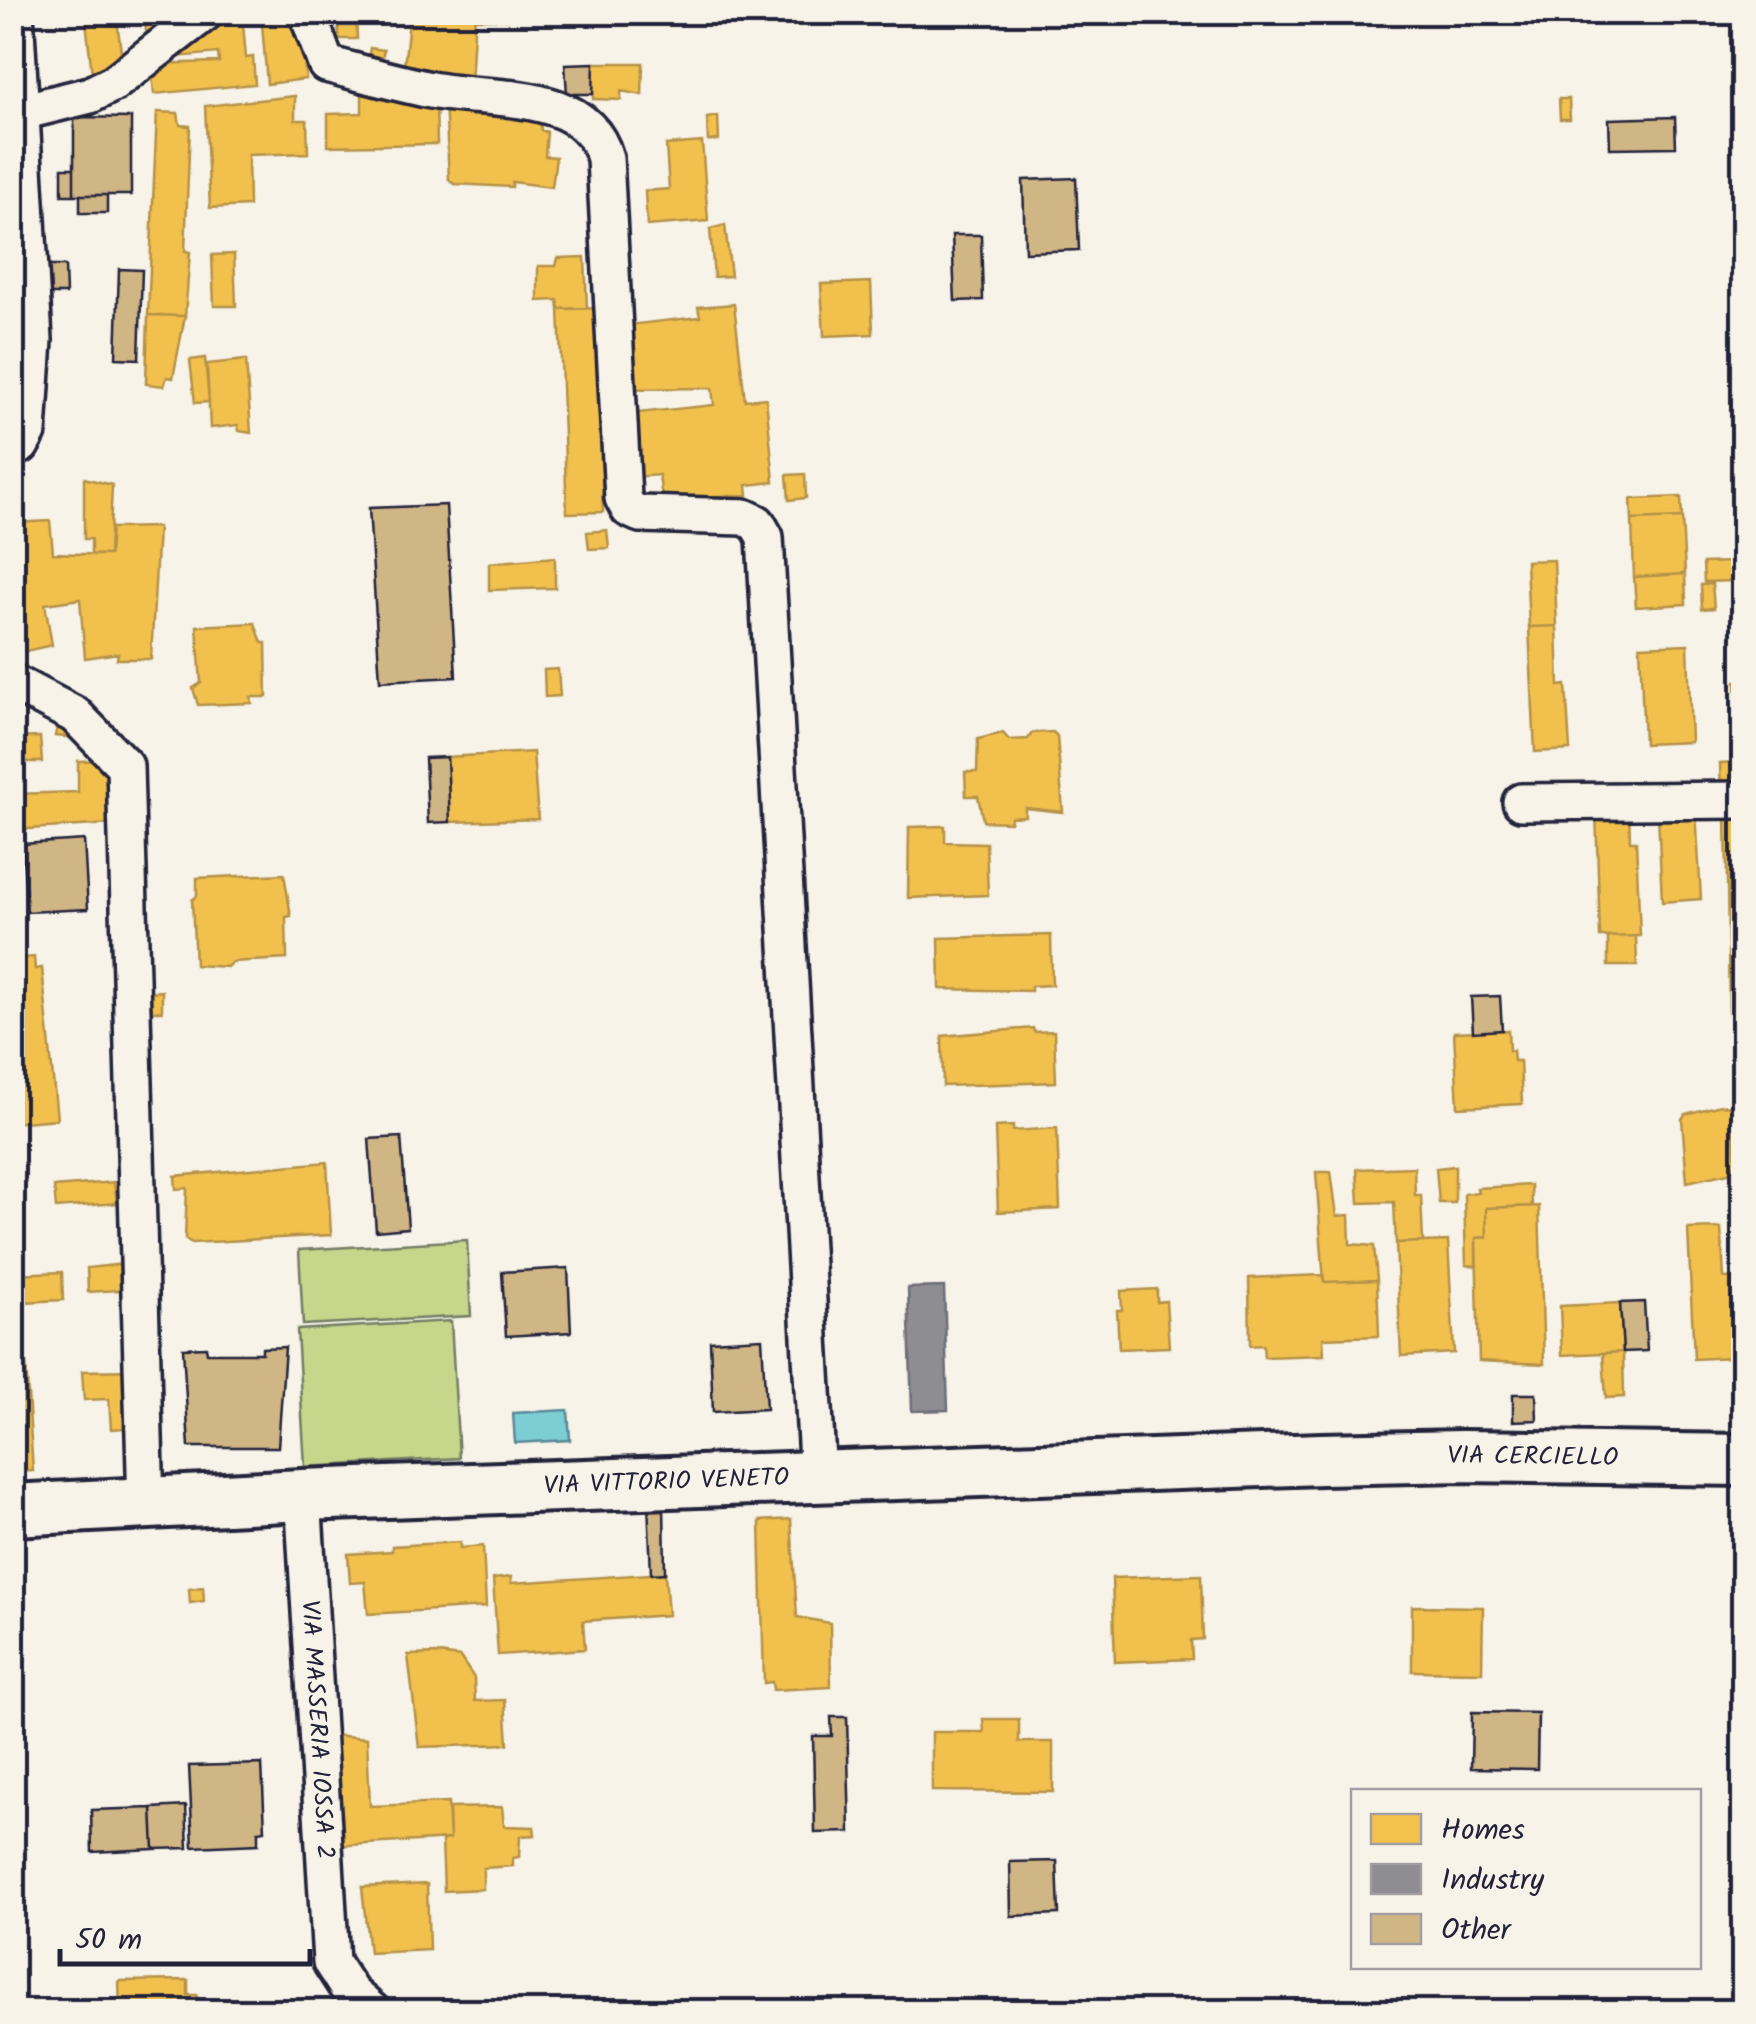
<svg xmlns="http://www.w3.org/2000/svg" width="1756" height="2024" font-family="Kalam,sans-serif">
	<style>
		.green { fill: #c6d78b; stroke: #747c63; stroke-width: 2.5 }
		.water { fill: #7ccdd4; stroke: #588997; stroke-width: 2.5 }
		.homes { fill: #f2c14e; stroke: #b49148; stroke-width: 2.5 }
		.industry { fill: #8d8d92; stroke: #6d6d78; stroke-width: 2.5 }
		.building { fill: #d0b585; stroke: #22223b; stroke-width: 2.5 }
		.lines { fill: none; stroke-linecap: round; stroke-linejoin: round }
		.street-casing { stroke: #22223b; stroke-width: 42 }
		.secondary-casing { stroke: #22223b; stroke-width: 58 }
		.street { stroke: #f7f3e8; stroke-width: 35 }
		.secondary { stroke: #f7f3e8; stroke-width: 50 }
		.labels { text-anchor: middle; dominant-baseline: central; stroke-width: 10; stroke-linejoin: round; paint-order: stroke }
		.street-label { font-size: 25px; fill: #22223b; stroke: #f7f3e8 }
	</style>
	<rect width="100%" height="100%" fill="#f7f3e8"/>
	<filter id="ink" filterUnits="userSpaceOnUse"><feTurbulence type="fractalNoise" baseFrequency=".01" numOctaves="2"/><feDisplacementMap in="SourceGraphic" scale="20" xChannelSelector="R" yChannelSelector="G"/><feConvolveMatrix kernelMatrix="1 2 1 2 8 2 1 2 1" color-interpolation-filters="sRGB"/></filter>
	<g filter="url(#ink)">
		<path class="green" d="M 467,1240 L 471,1316 L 303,1325 L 299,1250 Z
			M 451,1321 L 459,1458 L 305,1467 L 297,1330 Z"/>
		<path class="water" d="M 568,1410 L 570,1440 L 515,1443 L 513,1413 Z"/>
		<path class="homes" d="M 85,12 L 116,12 L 123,68 L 93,83 Z
			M 143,12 L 167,12 L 168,25 L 148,42 Z
			M 261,12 L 287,12 L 288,25 L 300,24 L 306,79 L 267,84 Z
			M 338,12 L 356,12 L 357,39 L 339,39 Z
			M 410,12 L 475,12 L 471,84 L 403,76 Z
			M 475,12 L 509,12 L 508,19 L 475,19 Z
			M 243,24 L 246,58 L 253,57 L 255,84 L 154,94 L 151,64 L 219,62 L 218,53 L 177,57 L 176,47 L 202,28 Z
			M 370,48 L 384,50 L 380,65 L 368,62 Z
			M 594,63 L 643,63 L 642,95 L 621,91 L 621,100 L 593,99 Z
			M 362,81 L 436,99 L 437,144 L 328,146 L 328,114 L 362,113 Z
			M 295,96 L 295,120 L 307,120 L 308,153 L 248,155 L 249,206 L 210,208 L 205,106 Z
			M 1559,99 L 1569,99 L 1570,119 L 1560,119 Z
			M 445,100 L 471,103 L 472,116 L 492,115 L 495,106 L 540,113 L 541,130 L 547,132 L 545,156 L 556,157 L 552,187 L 512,182 L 512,187 L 454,184 L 449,180 Z
			M 157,112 L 178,113 L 180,125 L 190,126 L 185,251 L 190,252 L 185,316 L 148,315 Z
			M 718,116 L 719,140 L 708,141 L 707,118 Z
			M 702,142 L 708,221 L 647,226 L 645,191 L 669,189 L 666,145 Z
			M 725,225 L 731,276 L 714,277 L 710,229 Z
			M 234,254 L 236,306 L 214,306 L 212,255 Z
			M 585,257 L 587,308 L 559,309 L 558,300 L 538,301 L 538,266 L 556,266 L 558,258 Z
			M 871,282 L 873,334 L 824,336 L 821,284 Z
			M 12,292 L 17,292 L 23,352 L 12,352 Z
			M 734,304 L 745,400 L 766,398 L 774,482 L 747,485 L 748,495 L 662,498 L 659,475 L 634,477 L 628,414 L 714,405 L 712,388 L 629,389 L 627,325 L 700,317 L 698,307 Z
			M 608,308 L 607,495 L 602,495 L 603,512 L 567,513 L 559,309 Z
			M 148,315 L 185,316 L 173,378 L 167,377 L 164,386 L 146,384 Z
			M 205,358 L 209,402 L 195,403 L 190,360 Z
			M 246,360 L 251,433 L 239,431 L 238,425 L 210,428 L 207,364 Z
			M 22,460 L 26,494 L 12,495 L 12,461 Z
			M 805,474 L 806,498 L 789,500 L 787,475 Z
			M 84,478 L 112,485 L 109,555 L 91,555 L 91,539 L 84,539 Z
			M 1681,497 L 1682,518 L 1632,520 L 1631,499 Z
			M 1682,518 L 1685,574 L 1634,577 L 1632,520 Z
			M 50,521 L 53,553 L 109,555 L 111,528 L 158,527 L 151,659 L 117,659 L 118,653 L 85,658 L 80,599 L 45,604 L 52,645 L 17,653 L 12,628 L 12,523 Z
			M 607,530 L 609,548 L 589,549 L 587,532 Z
			M 555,557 L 555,588 L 489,590 L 489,563 Z
			M 1554,560 L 1557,626 L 1529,627 L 1526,561 Z
			M 1732,562 L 1733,581 L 1704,582 L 1703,563 Z
			M 1685,574 L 1686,604 L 1636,607 L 1634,577 Z
			M 1712,584 L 1714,608 L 1702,609 L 1701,585 Z
			M 255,623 L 262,643 L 266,643 L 267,697 L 251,697 L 252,703 L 198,705 L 193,688 L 201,683 L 197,626 Z
			M 1557,626 L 1559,686 L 1566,685 L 1570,750 L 1535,752 L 1529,627 Z
			M 1688,644 L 1691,742 L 1644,744 L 1640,646 Z
			M 558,669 L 560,696 L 545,697 L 544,670 Z
			M 1744,680 L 1744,795 L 1721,796 L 1720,763 L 1739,762 L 1736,681 Z
			M 59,717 L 80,738 L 55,736 Z
			M 1053,732 L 1057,736 L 1063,812 L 1025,808 L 1025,816 L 1011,817 L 1010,822 L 983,821 L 978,796 L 966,796 L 965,772 L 977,772 L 978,739 L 1003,733 L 1009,740 L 1028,739 L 1032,733 Z
			M 40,737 L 42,762 L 13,762 L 13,738 Z
			M 12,738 L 14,794 L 78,792 L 78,761 L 112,760 L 113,824 L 12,830 Z
			M 533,752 L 538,819 L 450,822 L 447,757 Z
			M 1629,809 L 1630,841 L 1636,841 L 1640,936 L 1600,937 L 1596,810 Z
			M 1696,811 L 1701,899 L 1662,902 L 1658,813 Z
			M 1744,811 L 1744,1015 L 1729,1015 L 1726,812 Z
			M 945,826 L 945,842 L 986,843 L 988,895 L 908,898 L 909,827 Z
			M 284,874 L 291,916 L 286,917 L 287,959 L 232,962 L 227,967 L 195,965 L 192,900 L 197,896 L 197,878 Z
			M 1051,935 L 1052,985 L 1031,986 L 1031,991 L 940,989 L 939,938 Z
			M 1636,936 L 1637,966 L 1608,966 L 1608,937 Z
			M 34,957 L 35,969 L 42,968 L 57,1119 L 12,1123 L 12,959 Z
			M 162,991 L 162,1011 L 148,1011 L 148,992 Z
			M 1033,1028 L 1034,1032 L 1054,1031 L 1056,1082 L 943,1086 L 942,1036 Z
			M 1508,1030 L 1509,1051 L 1513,1050 L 1514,1061 L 1520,1061 L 1522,1104 L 1458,1107 L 1454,1032 Z
			M 1721,1105 L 1732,1106 L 1736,1163 L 1729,1173 L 1687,1182 L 1682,1119 L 1685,1114 Z
			M 1013,1126 L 1013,1131 L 1057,1128 L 1060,1209 L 998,1212 L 995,1127 Z
			M 327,1162 L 331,1235 L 192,1243 L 185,1239 L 187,1188 L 176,1189 L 175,1176 Z
			M 1455,1166 L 1455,1203 L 1439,1203 L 1436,1168 Z
			M 1414,1167 L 1415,1195 L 1421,1195 L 1423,1242 L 1396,1243 L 1394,1202 L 1359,1203 L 1357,1169 Z
			M 1316,1172 L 1331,1172 L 1337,1216 L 1349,1215 L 1350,1244 L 1374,1246 L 1377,1280 L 1324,1282 Z
			M 114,1182 L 117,1203 L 56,1208 L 54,1187 Z
			M 1531,1185 L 1532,1206 L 1486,1208 L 1487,1237 L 1476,1238 L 1476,1266 L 1466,1265 L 1464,1194 L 1478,1192 L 1477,1188 Z
			M 1539,1206 L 1544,1364 L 1479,1361 L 1476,1238 L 1487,1237 L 1486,1208 Z
			M 1721,1228 L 1724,1278 L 1744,1277 L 1744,1342 L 1732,1343 L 1733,1357 L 1694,1359 L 1688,1229 Z
			M 1448,1241 L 1454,1353 L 1401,1356 L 1396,1243 Z
			M 134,1263 L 135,1289 L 88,1292 L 87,1268 Z
			M 62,1272 L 63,1300 L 22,1302 L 33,1471 L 12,1472 L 12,1274 Z
			M 1323,1275 L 1324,1282 L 1377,1280 L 1379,1336 L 1323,1338 L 1324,1355 L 1264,1357 L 1263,1345 L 1250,1346 L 1249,1278 Z
			M 1157,1289 L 1157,1302 L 1166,1301 L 1169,1347 L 1119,1349 L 1117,1310 L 1122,1310 L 1121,1291 Z
			M 1620,1303 L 1623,1352 L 1562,1355 L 1560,1306 Z
			M 1623,1352 L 1624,1397 L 1606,1398 L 1603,1353 Z
			M 137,1370 L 139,1427 L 111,1429 L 109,1399 L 84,1400 L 82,1371 Z
			M 791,1519 L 797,1617 L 830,1623 L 831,1687 L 773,1690 L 772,1682 L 764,1683 L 760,1521 Z
			M 460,1542 L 460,1548 L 483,1546 L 486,1607 L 368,1614 L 365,1582 L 350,1583 L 348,1554 L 392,1551 L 392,1546 Z
			M 665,1573 L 668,1615 L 583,1621 L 585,1649 L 498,1655 L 493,1579 L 511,1577 L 511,1583 Z
			M 1201,1575 L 1203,1639 L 1191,1640 L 1192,1659 L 1115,1662 L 1112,1578 Z
			M 203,1587 L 204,1601 L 190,1603 L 189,1589 Z
			M 1412,1606 L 1483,1607 L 1482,1672 L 1412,1671 Z
			M 439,1654 L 460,1657 L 474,1678 L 475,1701 L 505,1700 L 508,1744 L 419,1747 L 408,1655 Z
			M 983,1719 L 1019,1719 L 1019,1742 L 1053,1742 L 1053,1792 L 932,1791 L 932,1732 L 984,1732 Z
			M 331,1735 L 367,1738 L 370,1806 L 448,1803 L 450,1839 L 334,1846 Z
			M 502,1807 L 504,1826 L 534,1827 L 535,1835 L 520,1836 L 519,1857 L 513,1858 L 513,1866 L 483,1868 L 483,1889 L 444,1891 L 442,1840 L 450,1839 L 449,1808 Z
			M 427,1884 L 429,1950 L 369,1953 L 362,1887 Z
			M 188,1980 L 188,1995 L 197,1995 L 198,2012 L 122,2012 L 120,2007 L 119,1981 Z"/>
		<path class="industry" d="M 944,1287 L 948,1410 L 912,1411 L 908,1288 Z"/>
		<path class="building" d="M 594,63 L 593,94 L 567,94 L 565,64 Z
			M 74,117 L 131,118 L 131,195 L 74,195 Z
			M 1675,117 L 1676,147 L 1610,148 L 1609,119 Z
			M 62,168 L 74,168 L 74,195 L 62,195 Z
			M 1076,178 L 1079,250 L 1025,252 L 1023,180 Z
			M 80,195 L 107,195 L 107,213 L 80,213 Z
			M 952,235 L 981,235 L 983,300 L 955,301 Z
			M 40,266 L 65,266 L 66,294 L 40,294 Z
			M 119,269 L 142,270 L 139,359 L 116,358 Z
			M 446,505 L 456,677 L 380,681 L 369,508 Z
			M 447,757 L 450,822 L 428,823 L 425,758 Z
			M 84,840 L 88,909 L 27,912 L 22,844 Z
			M 1500,996 L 1502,1030 L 1473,1032 L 1471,997 Z
			M 401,1137 L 408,1228 L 376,1231 L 369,1139 Z
			M 568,1268 L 571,1332 L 506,1336 L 502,1272 Z
			M 1644,1302 L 1647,1351 L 1623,1352 L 1620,1303 Z
			M 762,1338 L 766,1409 L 713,1412 L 710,1341 Z
			M 206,1347 L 207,1353 L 262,1353 L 262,1348 L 285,1347 L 278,1447 L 189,1447 L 183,1348 Z
			M 1513,1394 L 1536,1394 L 1537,1420 L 1513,1421 Z
			M 648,1502 L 664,1502 L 665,1573 L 651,1574 Z
			M 1472,1712 L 1538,1713 L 1537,1769 L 1471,1768 Z
			M 831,1717 L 847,1717 L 850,1832 L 815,1833 L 813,1736 L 832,1736 Z
			M 262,1764 L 265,1830 L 258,1831 L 258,1844 L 193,1847 L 189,1766 Z
			M 186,1806 L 188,1848 L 154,1849 L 152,1808 Z
			M 152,1808 L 154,1849 L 92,1852 L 91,1810 Z
			M 1057,1861 L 1059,1914 L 1011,1916 L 1010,1862 Z"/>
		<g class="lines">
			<defs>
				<g id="street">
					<path d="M 307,12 L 326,64 C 361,73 396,83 431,90 C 489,102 585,87 605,158 L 623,498 L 629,509 L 640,514 L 744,517 L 757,523 L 765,537 L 818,1479"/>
					<path d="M 21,112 L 90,95 L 114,83 L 206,12"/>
					<path d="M 12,448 L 21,445 L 28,432 L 34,340 L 15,12"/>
					<path d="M 12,682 L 75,715 L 125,766 L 146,1506"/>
					<path d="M 1521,802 L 1744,800"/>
					<path id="s1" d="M 303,1495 L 331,1962 L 351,1993 L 373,2012"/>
				</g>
				<g id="secondary">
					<path id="s2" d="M 12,1510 L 303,1495 L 1321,1459 L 1462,1456 L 1744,1460"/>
				</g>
			</defs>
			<use href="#street" class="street-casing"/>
			<use href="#secondary" class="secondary-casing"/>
			<use href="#street" class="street"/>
			<use href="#secondary" class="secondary"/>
		</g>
	</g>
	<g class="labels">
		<g class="street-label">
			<text stroke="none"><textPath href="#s2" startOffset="1522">VIA CERCIELLO</textPath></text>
			<text stroke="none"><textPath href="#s2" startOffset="655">VIA VITTORIO VENETO</textPath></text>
			<text stroke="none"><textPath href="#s1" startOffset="235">VIA MASSERIA IOSSA 2</textPath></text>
		</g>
	</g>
	<rect width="1756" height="2024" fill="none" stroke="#f7f3e8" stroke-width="50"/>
	<rect x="25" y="25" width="1706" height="1974" fill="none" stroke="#22223b" stroke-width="4" filter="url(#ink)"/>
	<rect x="1351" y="1789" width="350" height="180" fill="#f7f3e8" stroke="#a29fa3" stroke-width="2.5"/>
	<rect x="1371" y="1814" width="50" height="30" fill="#f2c14e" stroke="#a29fa3" stroke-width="2.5"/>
	<text x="1441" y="1839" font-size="30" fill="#22223b">Homes</text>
	<rect x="1371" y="1864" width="50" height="30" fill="#8d8d92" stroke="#a29fa3" stroke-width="2.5"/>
	<text x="1441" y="1889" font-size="30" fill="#22223b">Industry</text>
	<rect x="1371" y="1914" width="50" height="30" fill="#d0b585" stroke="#a29fa3" stroke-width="2.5"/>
	<text x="1441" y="1939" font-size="30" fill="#22223b">Other</text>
	<path d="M60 1949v15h250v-15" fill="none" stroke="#22223b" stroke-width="5"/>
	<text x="75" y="1949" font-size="30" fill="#22223b" stroke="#f7f3e8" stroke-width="8" paint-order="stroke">50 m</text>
</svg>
